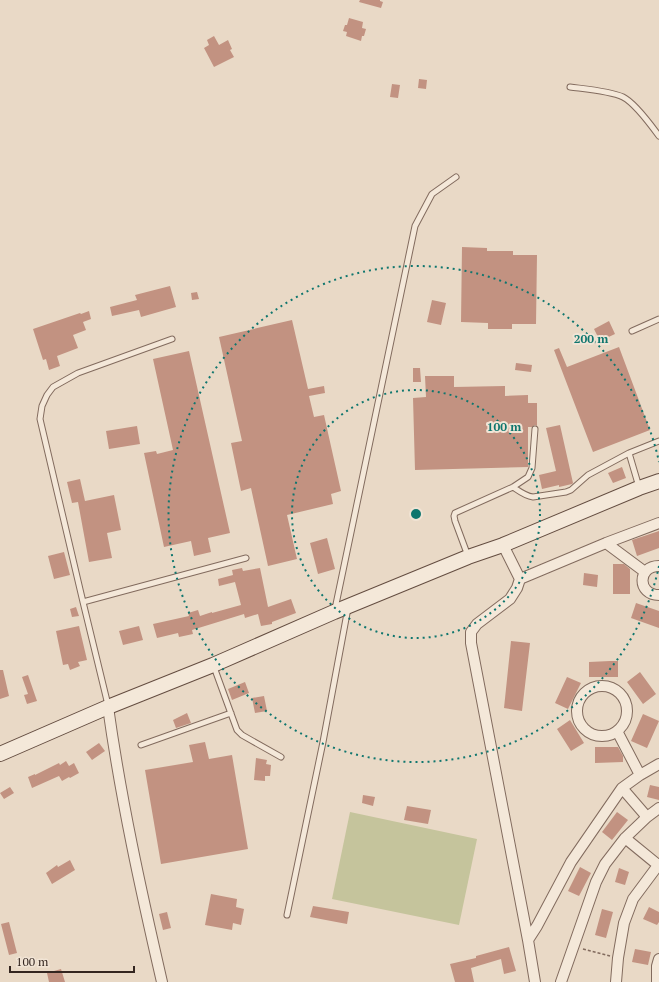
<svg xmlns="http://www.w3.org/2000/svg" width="659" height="982" font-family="'PT Serif',serif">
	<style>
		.pitch { fill: #c5c49c }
		.building { fill: #c29281 }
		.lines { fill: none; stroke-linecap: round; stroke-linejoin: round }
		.service-casing { stroke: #826b5e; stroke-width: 7 }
		.minor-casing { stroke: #826b5e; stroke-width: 12 }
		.secondary-casing { stroke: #644d41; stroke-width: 16 }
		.path { stroke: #826b5e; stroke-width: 1.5; stroke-dasharray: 3 2; stroke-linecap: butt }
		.service { stroke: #f4e8d9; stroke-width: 5 }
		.minor { stroke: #f4e8d9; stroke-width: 10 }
		.secondary { stroke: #f4e8d9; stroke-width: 14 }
		.ring { fill: none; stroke: #0f766e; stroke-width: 2; stroke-dasharray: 2 4 }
		.centre { fill: #0f766e; stroke: #f1e4d5; stroke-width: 2 }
		.ring-label { font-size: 12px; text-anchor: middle; font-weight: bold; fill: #0f766e; stroke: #f1e4d5; stroke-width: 4; stroke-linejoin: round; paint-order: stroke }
	</style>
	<rect width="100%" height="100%" fill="#e9d9c6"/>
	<path class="pitch" d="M 350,812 L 477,839 L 459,925 L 332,899 Z"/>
	<path class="building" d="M 360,0 L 380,0 L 380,1 L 383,2 L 381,8 L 359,2 Z
		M 349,18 L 363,22 L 362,28 L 366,29 L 364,36 L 362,36 L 361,41 L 346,36 L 347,32 L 343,31 L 345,25 L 347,25 Z
		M 214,36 L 219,45 L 228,40 L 232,49 L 230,50 L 234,57 L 214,67 L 204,48 L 209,45 L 207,40 Z
		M 419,79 L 427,80 L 426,89 L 418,88 Z
		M 392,84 L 400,85 L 398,98 L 390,97 Z
		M 462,247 L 487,248 L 487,251 L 513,251 L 513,255 L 537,255 L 536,324 L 512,324 L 512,329 L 488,329 L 488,323 L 461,322 Z
		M 170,286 L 176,307 L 141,317 L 139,310 L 112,316 L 110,307 L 137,300 L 135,295 Z
		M 197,292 L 199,299 L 192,300 L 191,293 Z
		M 432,300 L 446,303 L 441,325 L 427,322 Z
		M 89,311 L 91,319 L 83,322 L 86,330 L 73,335 L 78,348 L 57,356 L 60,366 L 49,370 L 46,359 L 43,360 L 33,329 L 80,313 L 81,314 Z
		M 292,320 L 308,389 L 324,386 L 325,393 L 309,396 L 314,417 L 324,415 L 341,491 L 331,494 L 333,504 L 287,515 L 297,559 L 268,566 L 251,488 L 241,491 L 231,443 L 242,441 L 219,337 Z
		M 609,321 L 615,334 L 600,341 L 594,329 Z
		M 619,347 L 650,430 L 593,452 L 554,350 L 559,348 L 567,367 Z
		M 189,351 L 230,533 L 208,538 L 211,552 L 194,556 L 191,541 L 164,547 L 144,453 L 156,451 L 157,454 L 173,450 L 153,359 Z
		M 516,363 L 532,365 L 531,372 L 515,370 Z
		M 413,368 L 420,368 L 421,382 L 413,382 Z
		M 425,376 L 454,376 L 454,387 L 505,386 L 505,396 L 528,395 L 528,403 L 537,403 L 537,426 L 535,425 L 532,427 L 528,427 L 528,467 L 415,470 L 413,398 L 426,397 Z
		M 560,425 L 573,483 L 572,484 L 559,487 L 559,485 L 542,489 L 539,475 L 556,471 L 546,428 Z
		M 137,426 L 140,444 L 109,449 L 106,431 Z
		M 622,467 L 626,478 L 613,483 L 608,473 Z
		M 80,479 L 85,501 L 114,495 L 121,530 L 107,533 L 112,558 L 89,562 L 78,502 L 72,503 L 67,482 Z
		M 659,531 L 659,548 L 637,556 L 632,540 Z
		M 327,538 L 335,569 L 318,574 L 310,543 Z
		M 64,552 L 70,575 L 54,579 L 48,556 Z
		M 613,564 L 624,564 L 630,569 L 630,594 L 613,594 Z
		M 242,568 L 243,571 L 260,568 L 268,607 L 291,599 L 296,613 L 272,622 L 272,624 L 261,626 L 258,614 L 245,618 L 244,614 L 192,630 L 193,634 L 179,637 L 178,633 L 157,638 L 153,624 L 189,616 L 188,613 L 198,610 L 200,616 L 212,612 L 212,613 L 241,605 L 235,582 L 219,586 L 218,579 L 233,575 L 232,570 Z
		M 584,573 L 598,575 L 597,587 L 583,585 Z
		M 636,603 L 659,611 L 659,628 L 631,618 Z
		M 76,607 L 79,616 L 72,617 L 70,609 Z
		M 79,626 L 87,660 L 78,662 L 80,666 L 70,670 L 68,664 L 63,665 L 56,631 Z
		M 139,626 L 143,640 L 123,645 L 119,631 Z
		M 511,641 L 530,643 L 522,711 L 504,708 Z
		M 610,661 L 618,661 L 618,677 L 589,677 L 589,662 Z
		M 0,670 L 3,670 L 9,696 L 0,699 Z
		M 640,672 L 656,694 L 643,704 L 627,682 Z
		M 28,675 L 37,701 L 27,704 L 24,695 L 28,694 L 22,677 Z
		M 567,677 L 581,683 L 568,709 L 555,703 Z
		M 245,682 L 249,693 L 232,700 L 228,689 Z
		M 264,696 L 267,711 L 255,713 L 252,698 Z
		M 187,713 L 191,723 L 176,728 L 173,720 Z
		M 643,714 L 659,721 L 647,748 L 631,741 Z
		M 570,720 L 584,743 L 571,751 L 557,729 Z
		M 205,742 L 209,759 L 232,755 L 248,849 L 161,864 L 145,770 L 193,762 L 189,745 Z
		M 99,743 L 105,751 L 92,760 L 86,752 Z
		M 595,747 L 618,747 L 623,756 L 623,762 L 595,763 Z
		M 256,758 L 267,760 L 266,764 L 271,765 L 270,776 L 265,776 L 265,781 L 254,780 Z
		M 66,761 L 69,766 L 74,763 L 79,773 L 70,778 L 69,777 L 62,781 L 59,776 L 32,788 L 28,777 L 35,774 L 35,775 L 59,763 L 60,765 Z
		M 650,785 L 659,787 L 659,800 L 647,797 Z
		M 10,787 L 14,793 L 4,799 L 0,793 Z
		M 363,795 L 375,797 L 373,806 L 362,803 Z
		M 407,806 L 431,810 L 428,824 L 404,820 Z
		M 617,812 L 628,820 L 612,840 L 602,832 Z
		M 70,860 L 75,870 L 52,884 L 46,873 L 57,865 L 58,867 Z
		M 580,867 L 591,873 L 579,896 L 568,891 Z
		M 619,868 L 629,872 L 625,885 L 615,882 Z
		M 211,894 L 237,899 L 236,907 L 244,909 L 241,925 L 233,923 L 232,930 L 205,925 Z
		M 313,906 L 349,912 L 347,924 L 310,917 Z
		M 649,907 L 659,912 L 659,922 L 657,925 L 643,919 Z
		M 602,909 L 613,912 L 606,938 L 595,935 Z
		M 167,912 L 171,928 L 163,930 L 159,914 Z
		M 9,922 L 17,953 L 9,955 L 1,924 Z
		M 509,947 L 516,971 L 504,974 L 501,959 L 471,968 L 474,982 L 455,982 L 450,964 L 476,958 L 476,956 Z
		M 635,949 L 651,952 L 648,965 L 632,962 Z
		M 61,969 L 65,982 L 49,982 L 47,973 Z"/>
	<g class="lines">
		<defs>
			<path id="service" d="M 570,87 C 585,89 610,91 623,97 C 635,103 651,125 659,136
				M 632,331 L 659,319
				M 513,487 C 519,491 525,496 533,497 L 566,492 L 571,490 L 588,475 L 629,453
				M 639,487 L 629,453 L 659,441
				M 468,556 L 455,521 L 454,516 L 455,513 L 513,487 L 528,477 L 532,468 L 535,429
				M 83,602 L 246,558
				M 335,609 L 415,226 L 432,194 L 456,177
				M 214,667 L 237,730 L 242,735 L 281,757
				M 108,705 L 83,602 L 40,419 L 42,406 L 47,395 L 53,387 L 78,373 L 172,339
				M 141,745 L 231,713
				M 287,915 L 323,742 L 348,608"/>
			<path id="minor" d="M 606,543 L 645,572
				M 503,545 L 520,579 L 517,588 L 510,599 L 477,624 L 471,632 L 471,643 L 528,940 L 535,982
				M 659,566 C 637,566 637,595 659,595
				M 520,579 L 606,543 L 659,523
				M577 711a25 25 0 1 1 50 0a25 25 0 1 1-50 0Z
				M 108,707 C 121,800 141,891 162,982
				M 617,731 L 640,775
				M 622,788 L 647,817
				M 625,838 L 658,865
				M 528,940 L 537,926 L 571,862 L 622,788 L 640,775 L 659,764
				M 561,982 L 596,882 L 605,864 L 625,838 L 647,817 L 659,808
				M 616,982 L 618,958 L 624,923 L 633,899 L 659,864
				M 657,982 L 657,966 L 659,959"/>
			<path id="secondary" d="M 0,754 L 108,707 L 213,665 L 334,612 L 468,557 L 503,545 L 639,488 L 659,481"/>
		</defs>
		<use href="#service" class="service-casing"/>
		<use href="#minor" class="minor-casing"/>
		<use href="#secondary" class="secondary-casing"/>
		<path class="path" d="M 583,949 L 610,956"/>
		<use href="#service" class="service"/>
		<use href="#minor" class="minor"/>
		<use href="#secondary" class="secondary"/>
	</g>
	<g class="ring">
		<circle cx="416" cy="514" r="124"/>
		<path d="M659 566A248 248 0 1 1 659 462"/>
	</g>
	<circle cx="416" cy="514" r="6" class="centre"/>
	<g class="ring-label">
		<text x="591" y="343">200 m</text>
		<text x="504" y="431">100 m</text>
	</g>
	<path d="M10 966v6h124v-6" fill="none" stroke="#342620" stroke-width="2"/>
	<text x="16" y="966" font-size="12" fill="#342620" stroke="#f1e4d5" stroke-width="3" paint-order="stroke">100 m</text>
</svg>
